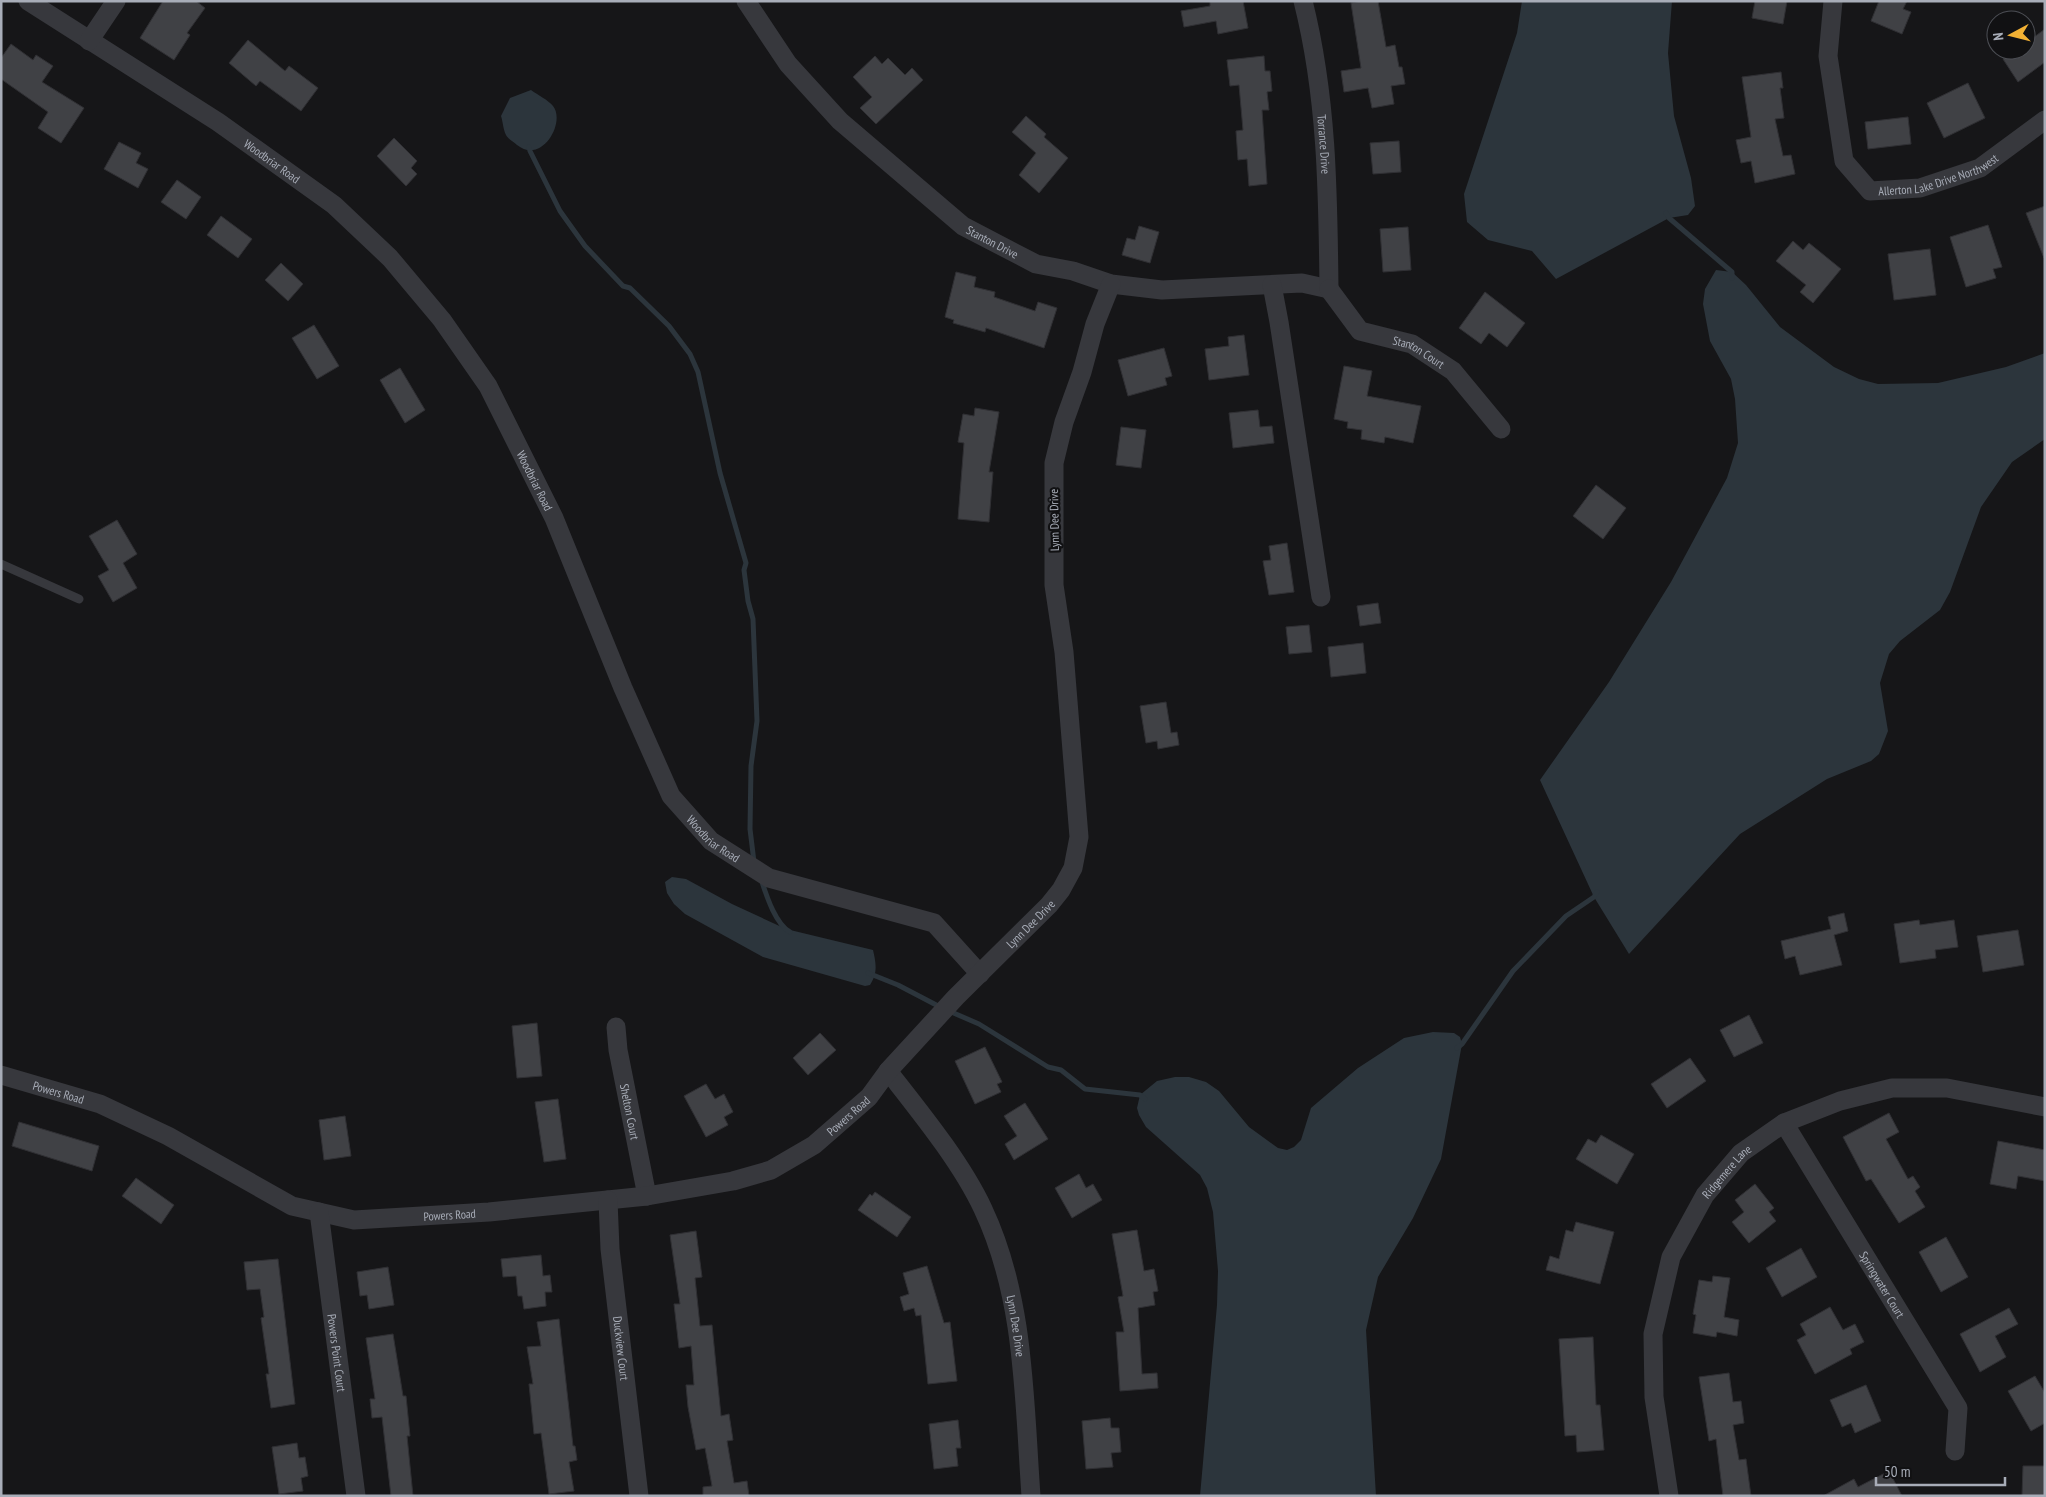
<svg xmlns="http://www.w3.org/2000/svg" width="2046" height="1497" font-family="'PT Sans Narrow',sans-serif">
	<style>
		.water { fill: #2c353c }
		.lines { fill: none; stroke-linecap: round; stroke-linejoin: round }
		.stream { stroke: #2c353c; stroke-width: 5 }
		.building { fill: #404145; stroke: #303034 }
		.lane { stroke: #37383d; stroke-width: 9 }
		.street { stroke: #37383d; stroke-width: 19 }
		.labels { text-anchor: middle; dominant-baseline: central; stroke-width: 4.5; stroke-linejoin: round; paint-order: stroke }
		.street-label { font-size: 12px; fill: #a8adb8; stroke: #111113 }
	</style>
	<rect width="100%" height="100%" fill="#161618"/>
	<path class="water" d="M 1522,1 L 1672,1 L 1668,53 L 1674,116 L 1691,178 L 1695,206 L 1688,215 L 1669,218 L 1556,279 L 1532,251 L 1488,240 L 1467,222 L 1464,194 L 1517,33 Z
		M 531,90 C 538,95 548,100 553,106 C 566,122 542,165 517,145 C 514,142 508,139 506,135 C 503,129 503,122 501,116 L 510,98 Z
		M 1716,270 L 1732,272 L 1746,285 L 1780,327 L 1834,367 L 1859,379 L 1878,384 L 1938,383 L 2006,367 L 2045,353 L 2045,439 L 2012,462 L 1981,507 L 1950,592 L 1940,610 L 1900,641 L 1889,654 L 1880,683 L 1888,731 L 1879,754 L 1871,761 L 1827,779 L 1740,834 L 1629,954 L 1594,897 L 1540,780 L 1609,682 L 1671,582 L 1727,478 L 1738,443 L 1735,399 L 1731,379 L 1710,341 L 1703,304 L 1705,289 Z
		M 672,877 L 686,879 L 732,904 L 786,929 L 873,950 C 876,963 878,973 870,985 L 865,986 L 763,957 L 685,914 L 674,904 L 667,893 L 665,882 Z
		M 1433,1032 L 1454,1033 L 1460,1037 L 1462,1044 L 1441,1159 L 1413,1218 L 1378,1277 L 1366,1330 L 1376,1496 L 1200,1496 L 1217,1305 L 1218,1271 L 1213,1212 L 1207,1188 L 1200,1175 L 1146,1127 L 1139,1115 L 1137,1108 L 1140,1095 L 1157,1081 L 1175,1077 L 1189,1077 L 1206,1082 L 1219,1091 L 1249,1127 L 1278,1148 L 1287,1150 L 1294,1147 L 1301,1140 L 1311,1108 L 1358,1068 L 1404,1038 Z"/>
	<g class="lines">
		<path class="stream" d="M 529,147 L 530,151 L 560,211 L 585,246 L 623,286 L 630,288 L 669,326 L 690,354 L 698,372 L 720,473 L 746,563 L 744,570 L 748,601 L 753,619 L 757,721 L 751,766 L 750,829 L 754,862
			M 1666,213 L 1669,218 L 1732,272 L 1732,278
			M 761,879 C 766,894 775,924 790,932
			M 868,973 L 898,985 L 942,1008
			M 949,1011 L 979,1024 L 1048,1067 L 1061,1070 L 1085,1089 L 1140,1095 L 1145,1099
			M 1457,1048 L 1462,1044 L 1513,971 L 1566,916 L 1594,897 L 1597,892"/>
	</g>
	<path class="building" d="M 163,1 L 196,1 L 205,8 L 187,33 L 190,35 L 174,60 L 140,38 Z
		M 1210,1 L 1243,1 L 1248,28 L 1218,34 L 1216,21 L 1184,27 L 1181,11 L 1210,6 Z
		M 1361,1 L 1378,1 L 1386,47 L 1395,45 L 1399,67 L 1402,67 L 1405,84 L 1391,86 L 1394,104 L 1372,108 L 1368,88 L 1344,92 L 1341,71 L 1361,68 L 1351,3 Z
		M 1755,1 L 1787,1 L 1783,24 L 1752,18 Z
		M 1879,1 L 1907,1 L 1903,9 L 1911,12 L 1902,34 L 1871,21 Z
		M 2045,29 L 2045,62 L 2018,82 L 2003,59 L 2016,50 L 2026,50 L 2026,43 Z
		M 248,40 L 285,71 L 289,66 L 318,88 L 301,111 L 260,81 L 256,86 L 229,63 Z
		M 11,44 L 33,60 L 36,55 L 53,66 L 42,82 L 84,108 L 61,143 L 38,128 L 48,112 L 1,79 L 1,58 Z
		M 875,56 L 882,64 L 888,58 L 905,75 L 912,68 L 923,80 L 876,124 L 860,108 L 872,97 L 853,77 Z
		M 1264,56 L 1265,71 L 1270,71 L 1272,91 L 1267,92 L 1269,110 L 1262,110 L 1267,184 L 1249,186 L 1247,159 L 1238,160 L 1236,131 L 1243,130 L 1239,85 L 1230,86 L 1227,60 Z
		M 1781,72 L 1783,88 L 1780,88 L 1784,118 L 1775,119 L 1783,156 L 1791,155 L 1795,174 L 1755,183 L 1751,161 L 1741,163 L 1736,140 L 1751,137 L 1742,77 Z
		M 1968,83 L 1985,118 L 1944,138 L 1927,103 Z
		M 1026,116 L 1046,134 L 1044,137 L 1068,158 L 1039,193 L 1019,175 L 1036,153 L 1012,132 Z
		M 1908,117 L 1911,144 L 1868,149 L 1865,122 Z
		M 394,138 L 417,161 L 411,168 L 417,174 L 406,186 L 377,156 Z
		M 1399,141 L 1401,172 L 1373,174 L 1370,143 Z
		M 119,142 L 141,153 L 136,163 L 148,169 L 138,188 L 104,169 Z
		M 177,180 L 201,197 L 186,219 L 161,202 Z
		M 2045,206 L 2045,258 L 2044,258 L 2026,213 Z
		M 221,216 L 252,239 L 238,258 L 207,235 Z
		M 1988,225 L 2002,267 L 1993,269 L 1996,278 L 1966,287 L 1950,237 Z
		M 1139,226 L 1159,232 L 1150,263 L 1122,255 L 1127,238 L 1135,240 Z
		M 1408,227 L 1411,270 L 1383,272 L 1380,229 Z
		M 1793,241 L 1803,250 L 1809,243 L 1841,269 L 1813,303 L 1800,292 L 1806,285 L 1776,261 Z
		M 1930,249 L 1936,295 L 1894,300 L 1888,254 Z
		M 281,263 L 303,284 L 288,301 L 265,280 Z
		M 956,272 L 976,277 L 974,287 L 995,292 L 994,297 L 1035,311 L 1038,302 L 1057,308 L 1044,348 L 986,328 L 985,332 L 953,323 L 954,320 L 945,317 Z
		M 1485,292 L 1525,323 L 1507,347 L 1489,333 L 1481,344 L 1459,328 Z
		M 314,325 L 339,366 L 317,379 L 292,338 Z
		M 1244,335 L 1249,375 L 1209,380 L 1205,349 L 1229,346 L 1228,337 Z
		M 1164,348 L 1172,376 L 1165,378 L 1167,385 L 1128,396 L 1118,360 Z
		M 1344,366 L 1372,371 L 1367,396 L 1421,406 L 1413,443 L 1385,437 L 1384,443 L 1361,439 L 1362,430 L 1347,428 L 1348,422 L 1334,419 Z
		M 400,368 L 425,410 L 405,423 L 380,380 Z
		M 975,408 L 999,412 L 989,472 L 993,472 L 989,522 L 958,519 L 964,443 L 958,442 L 963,414 L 974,416 Z
		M 1258,410 L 1260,427 L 1272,426 L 1274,443 L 1233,448 L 1229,413 Z
		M 1121,427 L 1146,430 L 1141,468 L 1116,465 Z
		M 1596,485 L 1626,508 L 1603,539 L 1573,516 Z
		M 117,520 L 137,554 L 123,563 L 137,588 L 113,602 L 98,576 L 109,570 L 89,536 Z
		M 1287,543 L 1294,592 L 1269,595 L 1263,561 L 1271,560 L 1269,546 Z
		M 1378,603 L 1381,623 L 1360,626 L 1357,606 Z
		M 1309,625 L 1312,652 L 1289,654 L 1286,627 Z
		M 1363,643 L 1366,673 L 1331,677 L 1328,647 Z
		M 1166,702 L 1171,733 L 1177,732 L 1179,745 L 1158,749 L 1157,741 L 1146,743 L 1140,706 Z
		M 1844,913 L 1848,931 L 1834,935 L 1842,965 L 1800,975 L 1795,956 L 1785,959 L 1781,941 L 1831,929 L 1828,917 Z
		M 1919,920 L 1920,925 L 1954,920 L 1958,947 L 1935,950 L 1936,958 L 1900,963 L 1894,924 Z
		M 2018,930 L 2024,965 L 1983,972 L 1977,936 Z
		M 1749,1015 L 1763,1043 L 1734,1057 L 1720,1030 Z
		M 537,1023 L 542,1076 L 517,1078 L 512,1026 Z
		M 820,1033 L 836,1050 L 808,1075 L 793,1058 Z
		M 985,1047 L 1002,1082 L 997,1084 L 1001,1092 L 975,1104 L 955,1061 Z
		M 1690,1058 L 1706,1081 L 1667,1108 L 1651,1084 Z
		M 706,1084 L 715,1099 L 724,1094 L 733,1112 L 724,1117 L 728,1125 L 706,1137 L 684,1096 Z
		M 558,1099 L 566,1159 L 544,1162 L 535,1102 Z
		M 1025,1103 L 1048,1139 L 1014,1160 L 1005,1144 L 1017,1136 L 1004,1116 Z
		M 1889,1113 L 1899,1132 L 1886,1139 L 1908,1179 L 1913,1176 L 1920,1187 L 1915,1191 L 1925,1207 L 1899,1223 L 1871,1179 L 1866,1181 L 1843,1137 Z
		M 345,1116 L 351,1156 L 324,1160 L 319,1120 Z
		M 19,1122 L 99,1146 L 92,1171 L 12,1146 Z
		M 1601,1135 L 1634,1154 L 1617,1184 L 1576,1159 L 1588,1139 L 1596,1143 Z
		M 1998,1141 L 2045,1150 L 2045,1181 L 2018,1176 L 2016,1189 L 1990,1184 Z
		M 1079,1174 L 1086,1188 L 1093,1184 L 1102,1200 L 1072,1218 L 1055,1188 Z
		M 136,1178 L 174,1205 L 161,1224 L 122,1196 Z
		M 1755,1184 L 1774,1208 L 1769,1212 L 1776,1221 L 1749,1243 L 1732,1222 L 1744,1212 L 1735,1200 Z
		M 875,1192 L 911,1217 L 897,1237 L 858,1210 L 870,1194 L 872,1196 Z
		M 1576,1222 L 1614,1232 L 1600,1284 L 1546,1270 L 1550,1256 L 1559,1259 L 1566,1230 L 1573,1232 Z
		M 1137,1230 L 1144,1271 L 1154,1269 L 1158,1291 L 1153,1292 L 1155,1305 L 1138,1308 L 1142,1374 L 1157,1373 L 1158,1388 L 1120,1391 L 1116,1332 L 1124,1332 L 1118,1297 L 1123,1296 L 1112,1234 Z
		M 696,1231 L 702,1277 L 695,1278 L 700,1326 L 712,1325 L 721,1416 L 729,1414 L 733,1440 L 727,1441 L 734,1483 L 747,1481 L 749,1496 L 703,1496 L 703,1487 L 712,1486 L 705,1448 L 696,1450 L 688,1407 L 686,1385 L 694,1385 L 691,1346 L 679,1348 L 674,1304 L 680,1304 L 670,1235 Z
		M 1946,1237 L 1968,1277 L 1941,1292 L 1919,1252 Z
		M 1801,1248 L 1817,1277 L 1782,1297 L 1766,1268 Z
		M 541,1255 L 543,1276 L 550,1275 L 552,1292 L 545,1292 L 546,1306 L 524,1309 L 522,1296 L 518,1296 L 516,1276 L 503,1277 L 501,1259 Z
		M 278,1259 L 295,1404 L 271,1408 L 266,1374 L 269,1374 L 261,1318 L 264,1317 L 260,1289 L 247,1290 L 244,1262 Z
		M 927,1266 L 944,1323 L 950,1322 L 957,1381 L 928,1384 L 921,1315 L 916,1316 L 914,1308 L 904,1311 L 900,1297 L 909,1294 L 903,1273 Z
		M 388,1267 L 394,1305 L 369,1309 L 367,1295 L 360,1296 L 357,1272 Z
		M 1713,1276 L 1730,1278 L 1724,1317 L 1739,1320 L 1737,1336 L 1717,1332 L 1716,1337 L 1693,1333 L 1696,1315 L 1693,1314 L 1699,1280 L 1712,1282 Z
		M 1830,1307 L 1843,1330 L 1855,1324 L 1864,1342 L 1850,1349 L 1852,1354 L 1815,1374 L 1797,1340 L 1806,1335 L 1800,1324 Z
		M 2009,1308 L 2018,1324 L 1995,1336 L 2006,1357 L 1980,1372 L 1960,1334 Z
		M 559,1319 L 573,1446 L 575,1446 L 577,1460 L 569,1462 L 574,1491 L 549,1494 L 541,1433 L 534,1434 L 529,1384 L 533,1384 L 527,1347 L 541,1346 L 537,1322 Z
		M 393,1334 L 403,1396 L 406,1396 L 410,1436 L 407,1436 L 413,1496 L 391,1496 L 382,1417 L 372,1418 L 370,1399 L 375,1399 L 366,1338 Z
		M 1593,1337 L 1596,1405 L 1600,1405 L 1604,1450 L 1577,1452 L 1576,1435 L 1565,1436 L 1559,1339 Z
		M 1729,1373 L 1733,1402 L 1741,1401 L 1744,1423 L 1733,1425 L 1739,1460 L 1746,1459 L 1751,1496 L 1723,1496 L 1716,1439 L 1709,1441 L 1699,1377 Z
		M 2035,1376 L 2045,1393 L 2045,1423 L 2031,1431 L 2008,1391 Z
		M 1866,1385 L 1881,1421 L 1855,1433 L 1851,1423 L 1842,1427 L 1830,1400 Z
		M 1110,1418 L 1111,1428 L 1119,1428 L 1121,1452 L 1111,1453 L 1113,1467 L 1086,1469 L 1082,1421 Z
		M 958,1420 L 961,1448 L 956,1448 L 958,1466 L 934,1469 L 929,1424 Z
		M 297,1443 L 299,1458 L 305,1457 L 308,1476 L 301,1478 L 303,1491 L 279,1494 L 272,1447 Z
		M 2023,1466 L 2045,1466 L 2045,1496 L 2022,1496 Z
		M 1889,1471 L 1902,1496 L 1823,1496 L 1854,1479 L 1858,1487 Z"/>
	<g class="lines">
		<path class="lane" d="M 1,564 L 79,599"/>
		<g class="street">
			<path id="s1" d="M 28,1 L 218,122 L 334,205 L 390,258 L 442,320 L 488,386 L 554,518 L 623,688 L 671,796 L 711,841 L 769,878 L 934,923 L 980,974"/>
			<path id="s2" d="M 746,1 L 788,64 L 840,121 L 963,226 L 1036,264 L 1073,271 L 1111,284 L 1162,290 L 1302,283 L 1329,289"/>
			<path id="s3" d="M 1303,1 C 1327,96 1328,192 1329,289"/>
			<path id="s4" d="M 1833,1 L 1828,56 L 1844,161 L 1870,191 L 1920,188 L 1980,168 L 2045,120"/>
			<path d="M 89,41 L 116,1"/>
			<path d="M 1272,285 L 1279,322 L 1321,597"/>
			<path id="s5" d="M 1329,289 L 1360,331 L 1412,344 L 1453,371 L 1501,429"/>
			<path id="s6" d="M 616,1027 L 618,1050 L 647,1196"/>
			<path id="s7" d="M 888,1071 C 920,1112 961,1162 983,1209 C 1025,1298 1024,1399 1031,1496"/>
			<path id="s8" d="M 1,1075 L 100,1104 L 168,1136 L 292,1206 L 354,1220 L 489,1212 L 647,1196 L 733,1181 L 771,1170 L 814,1145 L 869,1097 L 888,1071 L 956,997 L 1049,905 L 1061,890 L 1073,868 L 1079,837 L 1064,652 L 1054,585 L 1054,463 L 1064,422 L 1082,372 L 1095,324 L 1111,284"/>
			<path id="s9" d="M 1784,1123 L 1958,1408 L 1955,1451"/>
			<path id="s10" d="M 608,1200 L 610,1249 L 639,1496"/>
			<path id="s11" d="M 319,1212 L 356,1496"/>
			<path id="s12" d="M 1669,1496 L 1654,1397 L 1653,1334 L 1671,1257 L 1705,1195 L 1741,1153 L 1784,1123 L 1840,1101 L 1892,1088 L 1947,1088 L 2045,1107"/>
		</g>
	</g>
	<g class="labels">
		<g class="street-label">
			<text stroke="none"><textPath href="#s3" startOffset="145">Torrance Drive</textPath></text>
			<text stroke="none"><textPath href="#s1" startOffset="292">Woodbriar Road</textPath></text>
			<text stroke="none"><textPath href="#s4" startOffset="272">Allerton Lake Drive Northwest</textPath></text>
			<text stroke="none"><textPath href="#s2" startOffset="348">Stanton Drive</textPath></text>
			<text stroke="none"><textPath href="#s5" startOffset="115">Stanton Court</textPath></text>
			<text stroke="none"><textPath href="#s1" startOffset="712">Woodbriar Road</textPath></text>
			<text transform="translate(1054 520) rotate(-91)">Lynn Dee Drive</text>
			<text stroke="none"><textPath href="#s1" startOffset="1116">Woodbriar Road</textPath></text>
			<text stroke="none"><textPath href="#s8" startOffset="1165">Lynn Dee Drive</textPath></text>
			<text stroke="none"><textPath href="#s8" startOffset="60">Powers Road</textPath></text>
			<text stroke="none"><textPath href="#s6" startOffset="86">Shelton Court</textPath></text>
			<text stroke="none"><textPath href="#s8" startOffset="900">Powers Road</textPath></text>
			<text stroke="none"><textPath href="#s12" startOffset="345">Ridgemere Lane</textPath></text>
			<text stroke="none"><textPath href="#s8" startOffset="480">Powers Road</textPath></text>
			<text stroke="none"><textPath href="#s9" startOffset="189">Springwater Court</textPath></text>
			<text stroke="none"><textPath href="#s7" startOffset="290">Lynn Dee Drive</textPath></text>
			<text stroke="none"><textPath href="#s10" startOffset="149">Duckview Court</textPath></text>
			<text stroke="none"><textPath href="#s11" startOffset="142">Powers Point Court</textPath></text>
		</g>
	</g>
	<rect width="2046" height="1497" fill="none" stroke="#a8adb8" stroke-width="5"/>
	<g transform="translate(2011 35) rotate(263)"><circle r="24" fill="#111113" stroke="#4d4f55"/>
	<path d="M0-4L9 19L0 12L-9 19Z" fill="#f2b134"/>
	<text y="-8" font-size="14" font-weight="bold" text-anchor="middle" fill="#a8adb8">N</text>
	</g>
	<path d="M1876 1477v8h129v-8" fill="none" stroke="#a8adb8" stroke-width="2.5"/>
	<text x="1884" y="1477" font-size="15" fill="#a8adb8" stroke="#111113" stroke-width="4" paint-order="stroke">50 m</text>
</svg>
